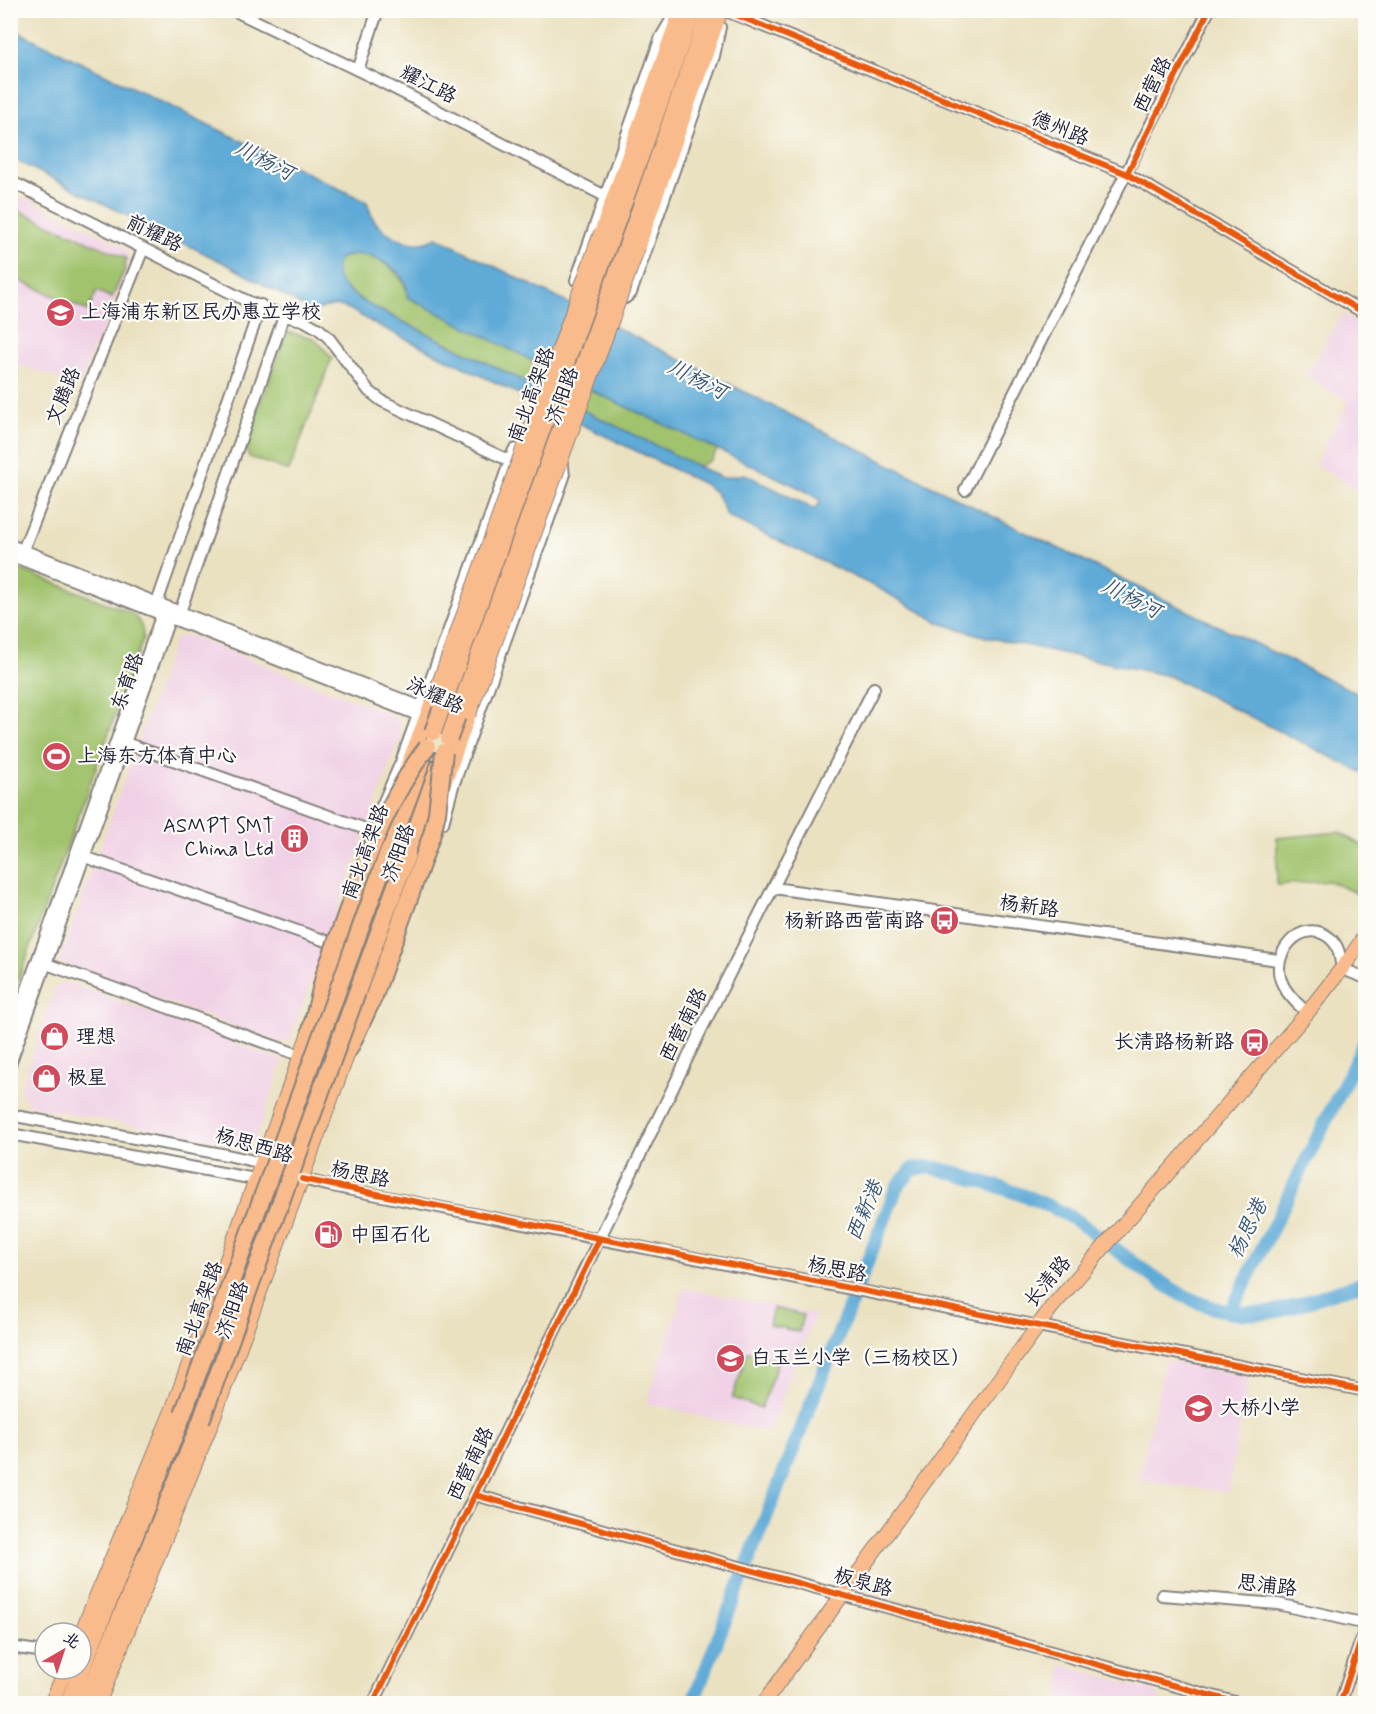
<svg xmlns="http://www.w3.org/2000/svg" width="1376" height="1714" font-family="Mynerve,'LXGW WenKai TC',sans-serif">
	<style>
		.built { fill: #f0d0e5 }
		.green { fill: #a1c36d; stroke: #627254; stroke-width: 1.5 }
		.water { fill: #5faad7; stroke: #406689; stroke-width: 1.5; fill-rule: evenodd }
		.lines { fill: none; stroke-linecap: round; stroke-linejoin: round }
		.river { stroke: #5faad7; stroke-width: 14 }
		.minor-casing { stroke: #86827e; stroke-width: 14 }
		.major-casing { stroke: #86827e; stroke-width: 16 }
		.highway-casing { stroke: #86827e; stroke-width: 20 }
		.minor { stroke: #fff; stroke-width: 10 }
		.major { stroke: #fabb8c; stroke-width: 14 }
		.highway { stroke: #fabb8c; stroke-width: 16 }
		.major-bridge-casing { stroke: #86827e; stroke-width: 16; stroke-linecap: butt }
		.highway-bridge-casing { stroke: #86827e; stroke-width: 20; stroke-linecap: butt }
		.major-bridge { stroke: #fabb8c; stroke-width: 14 }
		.highway-bridge { stroke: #fabb8c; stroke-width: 16 }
		.cycleway-casing { stroke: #fdfcf7; stroke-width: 10 }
		.cycleway { stroke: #e8590c; stroke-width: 6 }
		.labels { text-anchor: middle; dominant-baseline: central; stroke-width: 4.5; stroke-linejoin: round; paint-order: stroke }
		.street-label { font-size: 20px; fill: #22223b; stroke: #fdfcf7 }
		.poi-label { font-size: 20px; fill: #22223b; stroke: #fdfcf7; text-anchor: start }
		.water-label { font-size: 21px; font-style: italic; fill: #3a5879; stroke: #fdfcf7 }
	</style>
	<rect width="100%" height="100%" fill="#fdfcf7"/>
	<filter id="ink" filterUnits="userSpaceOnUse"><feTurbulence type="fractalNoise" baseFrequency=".0167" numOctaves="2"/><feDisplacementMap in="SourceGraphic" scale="12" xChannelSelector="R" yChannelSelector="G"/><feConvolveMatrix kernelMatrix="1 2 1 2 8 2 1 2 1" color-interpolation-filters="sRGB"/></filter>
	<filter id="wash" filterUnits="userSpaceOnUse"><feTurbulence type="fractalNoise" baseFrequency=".008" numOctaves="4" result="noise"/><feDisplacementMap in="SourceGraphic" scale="24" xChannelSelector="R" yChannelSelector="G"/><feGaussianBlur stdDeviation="1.35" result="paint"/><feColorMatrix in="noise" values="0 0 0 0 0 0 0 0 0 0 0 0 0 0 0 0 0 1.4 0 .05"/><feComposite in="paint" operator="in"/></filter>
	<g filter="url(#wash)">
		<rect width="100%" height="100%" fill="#eae1c0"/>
		<path class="built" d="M 17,198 L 28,199 L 123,246 L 129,255 L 126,273 L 80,383 L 71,383 L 11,362 L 10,204 Z
			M 1343,314 L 1365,327 L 1365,495 L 1315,464 L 1348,402 L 1306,375 Z
			M 187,635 L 397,717 L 401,734 L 290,1040 L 280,1043 L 59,963 L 175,639 Z
			M 66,982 L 283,1060 L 255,1141 L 241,1146 L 30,1106 L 20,1090 L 56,985 Z
			M 684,1288 L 815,1314 L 769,1433 L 647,1403 Z
			M 1165,1360 L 1249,1377 L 1228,1492 L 1139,1481 Z
			M 1062,1665 L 1157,1692 L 1161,1703 L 1059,1703 Z"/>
		<path class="green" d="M 17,210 L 126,258 L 125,269 L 112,298 L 97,291 L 88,311 L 11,277 L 11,226 Z
			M 358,254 C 382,258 400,270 408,293 L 590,390 L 717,449 C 713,460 707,465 695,466 L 369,305 C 353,294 326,281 340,258 Z
			M 287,332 L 314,338 L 332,358 L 289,471 L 249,457 L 244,445 Z
			M 11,566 L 127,611 C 139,619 143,624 143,639 L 11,1000 Z
			M 1339,832 L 1365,847 L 1365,897 L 1329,881 L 1277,885 L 1277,838 Z
			M 773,1308 L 803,1315 L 799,1332 L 769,1325 Z
			M 748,1351 L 778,1362 L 761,1408 L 732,1398 Z"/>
		<path class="water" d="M 10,28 L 367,202 C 369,207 370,214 374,220 C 385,236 419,252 436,237 L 1002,521 L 1365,697 L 1365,774 L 1169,676 L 986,637 L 940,623 L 880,589 L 727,516 L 716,493 L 704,484 L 375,324 C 350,310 342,298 313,312 L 228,265 L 11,158 ZM 358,254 C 379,257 410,272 407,297 L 590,390 L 804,490 L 820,500 L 820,503 L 814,509 L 745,474 L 722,478 L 369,305 C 353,294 326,281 340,258 Z"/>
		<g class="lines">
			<path class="river" d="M 1230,1313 L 1366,1040
				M 692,1704 L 897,1187 L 913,1169 L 929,1167 L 940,1169 C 982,1182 1026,1193 1065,1214 C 1130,1251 1182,1321 1265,1313 C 1299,1309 1332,1289 1366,1283"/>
		</g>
	</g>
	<g filter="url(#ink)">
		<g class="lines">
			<defs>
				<path id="minor" d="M 233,10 L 372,77 L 605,196
					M 724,10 L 1127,174 L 1366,314
					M 358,70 L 378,10
					M 10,181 L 249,302 L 284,316 L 303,320 L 319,329 L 328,337 L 369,391 L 382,401 L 510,461
					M 589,286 L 576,280 L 661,37 L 677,10
					M 614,297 L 625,298 L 631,293 L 714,56 L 720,27
					M 965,490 L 1209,10
					M 10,545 L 426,709
					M 10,555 L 423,717
					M 21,555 L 143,249
					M 120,741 L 371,831
					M 371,831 L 401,762 L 510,461 L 514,450 L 523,447 L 559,462 L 563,466 L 564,477 L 453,786 L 443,823
					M 79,855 L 329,942
					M 774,888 L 1278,960
					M 41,962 L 302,1056
					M 1307,1013 C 1299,1005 1288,996 1283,985 C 1267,956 1302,914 1331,939 C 1340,947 1340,959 1342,969 L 1366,978
					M 10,1036 L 162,614 L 157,603 L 261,305
					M 10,1064 L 170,617 L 180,612 L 284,316
					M 10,1115 L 227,1155 L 262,1163 L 302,1179 L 327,1185 L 1366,1391
					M 10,1134 L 255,1179 L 293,1179
					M 475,1495 L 1242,1704
					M 1162,1595 L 1278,1604 L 1366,1624
					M 10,1647 L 45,1652
					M 373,1704 L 704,1024 L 874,688
					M 1340,1704 L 1366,1625"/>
				<path id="major" d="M 601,233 L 681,10
					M 638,247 L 721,10
					M 406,770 L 433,700
					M 445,781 L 469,714
					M 81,1634 L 172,1411 L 313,1022
					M 51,1704 L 66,1669
					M 98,1704 L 211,1424 L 353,1039
					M 763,1704 L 1051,1308 L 1307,1013 L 1350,958 L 1366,934"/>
				<path id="highway" d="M 612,235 L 693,10
					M 628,243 L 710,10
					M 389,850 L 422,761
					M 407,855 L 439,766
					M 311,1030 L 325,973
					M 349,1049 L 374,996
					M 68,1704 L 183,1414
					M 85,1704 L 201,1421"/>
			</defs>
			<use href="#minor" class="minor-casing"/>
			<use href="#major" class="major-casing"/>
			<use href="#highway" class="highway-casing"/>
			<use href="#minor" class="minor"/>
			<use href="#major" class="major"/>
			<use href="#highway" class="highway"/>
			<defs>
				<path id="major-bridge" d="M 433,700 L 601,233
					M 469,714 L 638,247"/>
				<path id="highway-bridge" d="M 433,732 L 612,235
					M 449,738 L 628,243
					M 325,973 C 354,896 377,813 427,747
					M 374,996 L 432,834 L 437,813 L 444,752
					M 183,1414 L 389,850
					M 201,1421 L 407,855"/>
			</defs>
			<use href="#major-bridge" class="major-bridge-casing"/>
			<use href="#highway-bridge" class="highway-bridge-casing"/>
			<use href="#major-bridge" class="major-bridge"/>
			<use href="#highway-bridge" class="highway-bridge"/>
			<defs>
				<path id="cycleway" d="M 724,10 L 1127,174 L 1366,314
					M 1127,174 L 1209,10
					M 302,1179 L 1366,1391
					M 475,1495 L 1242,1704
					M 373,1704 L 599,1240
					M 1340,1704 L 1366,1625"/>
			</defs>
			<use href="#cycleway" class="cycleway-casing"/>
			<use href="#cycleway" class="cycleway"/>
		</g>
	</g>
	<defs>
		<symbol id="school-disc" viewBox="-11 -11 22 22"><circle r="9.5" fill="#d1495b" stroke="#fdfcf7"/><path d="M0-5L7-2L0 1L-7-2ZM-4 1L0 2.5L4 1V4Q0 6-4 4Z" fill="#fff"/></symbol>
		<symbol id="stadium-disc" viewBox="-11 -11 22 22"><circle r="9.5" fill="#d1495b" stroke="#fdfcf7"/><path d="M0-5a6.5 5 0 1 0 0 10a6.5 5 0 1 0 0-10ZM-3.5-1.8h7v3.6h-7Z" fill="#fff"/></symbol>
		<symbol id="building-disc" viewBox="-11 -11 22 22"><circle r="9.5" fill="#d1495b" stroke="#fdfcf7"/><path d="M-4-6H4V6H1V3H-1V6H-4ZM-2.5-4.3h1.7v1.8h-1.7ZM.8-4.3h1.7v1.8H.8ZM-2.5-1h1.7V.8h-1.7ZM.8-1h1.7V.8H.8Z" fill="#fff"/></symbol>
		<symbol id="bus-disc" viewBox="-11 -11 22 22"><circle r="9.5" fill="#d1495b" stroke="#fdfcf7"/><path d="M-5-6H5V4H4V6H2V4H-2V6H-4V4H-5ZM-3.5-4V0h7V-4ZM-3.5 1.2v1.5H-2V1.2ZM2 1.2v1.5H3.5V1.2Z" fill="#fff"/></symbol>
		<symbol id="shop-disc" viewBox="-11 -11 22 22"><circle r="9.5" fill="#d1495b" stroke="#fdfcf7"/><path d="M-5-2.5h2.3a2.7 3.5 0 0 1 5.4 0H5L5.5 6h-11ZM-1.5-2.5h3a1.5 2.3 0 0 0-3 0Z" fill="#fff"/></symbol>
		<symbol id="fuel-disc" viewBox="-11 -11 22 22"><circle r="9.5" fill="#d1495b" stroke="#fdfcf7"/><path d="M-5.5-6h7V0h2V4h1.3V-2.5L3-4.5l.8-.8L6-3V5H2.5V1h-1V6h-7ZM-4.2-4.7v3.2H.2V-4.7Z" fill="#fff"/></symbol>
	</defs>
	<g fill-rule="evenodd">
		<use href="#school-disc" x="44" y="296" width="33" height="33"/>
		<use href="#stadium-disc" x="40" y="740" width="33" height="33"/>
		<use href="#building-disc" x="278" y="822" width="33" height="33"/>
		<use href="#bus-disc" x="928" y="904" width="33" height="33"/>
		<use href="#shop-disc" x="38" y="1020" width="33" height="33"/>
		<use href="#bus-disc" x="1238" y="1026" width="33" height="33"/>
		<use href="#shop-disc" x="30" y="1062" width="33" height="33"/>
		<use href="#fuel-disc" x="312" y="1218" width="33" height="33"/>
		<use href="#school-disc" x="714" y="1342" width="33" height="33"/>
		<use href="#school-disc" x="1182" y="1392" width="33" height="33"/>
	</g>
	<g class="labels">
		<g class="street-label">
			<text transform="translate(428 85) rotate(27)">耀江路</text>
			<text transform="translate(1153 85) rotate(-63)">西营路</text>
			<text transform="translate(1060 129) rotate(22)">德州路</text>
			<text transform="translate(154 234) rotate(26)">前耀路</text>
			<text transform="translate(532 395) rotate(-70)">南北高架路</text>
			<text transform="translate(64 396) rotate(-68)">文腾路</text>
			<text transform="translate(563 396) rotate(-70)">济阳路</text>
			<text transform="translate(128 682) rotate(-70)">东育路</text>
			<text transform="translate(435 696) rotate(25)">泳耀路</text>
			<text transform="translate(366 852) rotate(-70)">南北高架路</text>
			<text transform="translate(399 853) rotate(-70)">济阳路</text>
			<text transform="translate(1029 907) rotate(8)">杨新路</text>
			<text transform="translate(684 1025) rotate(-63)">西营南路</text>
			<text transform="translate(254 1146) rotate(16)">杨思西路</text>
			<text transform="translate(360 1175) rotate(12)">杨思路</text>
			<text transform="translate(837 1270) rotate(11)">杨思路</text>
			<text transform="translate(1048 1282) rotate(-50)">长清路</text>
			<text transform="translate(200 1309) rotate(-70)">南北高架路</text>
			<text transform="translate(233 1310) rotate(-70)">济阳路</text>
			<text transform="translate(471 1464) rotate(-64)">西营南路</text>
			<text transform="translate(863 1583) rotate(15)">板泉路</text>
			<text transform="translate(1267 1586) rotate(7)">思浦路</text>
		</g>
		<g class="poi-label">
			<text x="81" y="312">上海浦东新区民办惠立学校</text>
			<text x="77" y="756">上海东方体育中心</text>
			<text x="274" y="826" text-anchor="end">ASMPT SMT<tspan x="274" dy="23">China Ltd</tspan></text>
			<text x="924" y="921" text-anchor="end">杨新路西营南路</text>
			<text x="76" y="1037">理想</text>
			<text x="1234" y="1042" text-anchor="end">长清路杨新路</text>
			<text x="67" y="1078">极星</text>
			<text x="350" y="1235">中国石化</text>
			<text x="751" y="1358">白玉兰小学（三杨校区）</text>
			<text x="1220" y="1408">大桥小学</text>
		</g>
		<g class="water-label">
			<text transform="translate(264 161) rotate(27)">川杨河</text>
			<text transform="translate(697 380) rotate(27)">川杨河</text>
			<text transform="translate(1131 599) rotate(27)">川杨河</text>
			<text transform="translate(865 1211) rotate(-67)">西新港</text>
			<text transform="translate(1248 1229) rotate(-64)">杨思港</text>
		</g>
	</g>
	<rect width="1376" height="1714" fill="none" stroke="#fdfcf7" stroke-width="36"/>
	<g transform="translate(63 1651) rotate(39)"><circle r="28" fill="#fdfcf7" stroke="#a5a5ac" stroke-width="1.5"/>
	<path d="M0-4.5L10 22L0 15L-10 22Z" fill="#d1495b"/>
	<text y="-9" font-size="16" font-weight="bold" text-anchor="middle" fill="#22223b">北</text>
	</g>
</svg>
